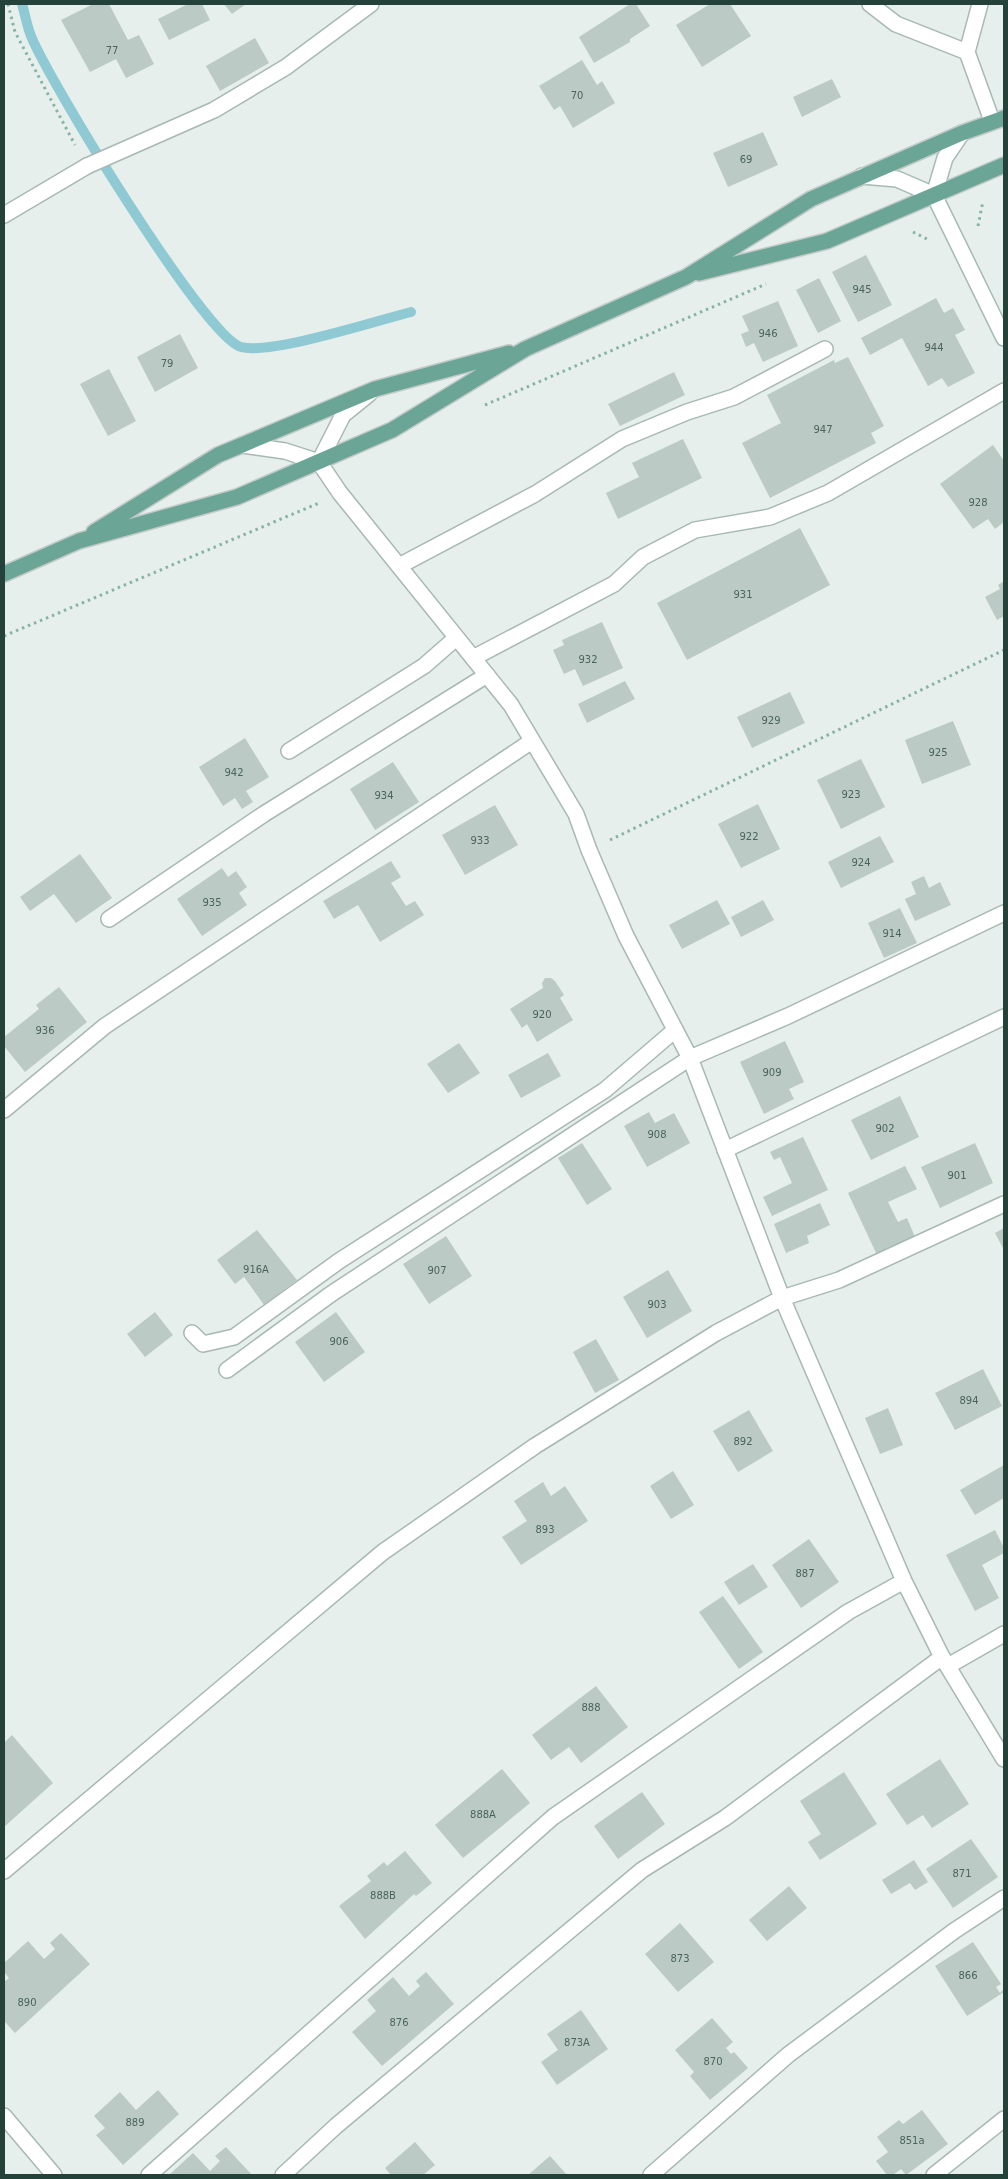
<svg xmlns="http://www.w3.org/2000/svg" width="1008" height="2179" font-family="'DejaVu Sans',sans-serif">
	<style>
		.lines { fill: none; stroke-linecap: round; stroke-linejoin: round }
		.stream { stroke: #8ec9d4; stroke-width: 10 }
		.building { fill: #bbcac4 }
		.lane-casing { stroke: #a8b8b2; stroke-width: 18 }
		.street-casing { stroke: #a8b8b2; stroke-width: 18 }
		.secondary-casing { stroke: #a4bbb3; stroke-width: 18 }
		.primary-casing { stroke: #c2cac8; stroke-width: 18 }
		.path { stroke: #86b3a5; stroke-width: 3; stroke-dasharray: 2.5 4; stroke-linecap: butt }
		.lane { stroke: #fff; stroke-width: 15 }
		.street { stroke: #fff; stroke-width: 15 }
		.secondary { stroke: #fff; stroke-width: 15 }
		.primary { stroke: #6aa596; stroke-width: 15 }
		.labels { text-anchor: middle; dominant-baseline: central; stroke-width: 4; stroke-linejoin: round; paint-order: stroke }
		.number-label { font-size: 10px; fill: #4a645c }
	</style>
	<rect width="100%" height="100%" fill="#e6efeb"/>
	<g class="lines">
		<path class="stream" d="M 22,4 C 25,14 27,26 31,36 C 49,81 205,337 241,347 C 270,355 376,321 411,312"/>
	</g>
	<path class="building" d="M 93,4 L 109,4 L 128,40 L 139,35 L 154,64 L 126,78 L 116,59 L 90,72 L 61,20 Z
		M 188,4 L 202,4 L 210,20 L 169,40 L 158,19 Z
		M 224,4 L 246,4 L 232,14 Z
		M 630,4 L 636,4 L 650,26 L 630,39 L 630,42 L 594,63 L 579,37 Z
		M 710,4 L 730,4 L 751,36 L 702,67 L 676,25 Z
		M 255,38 L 269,63 L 220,91 L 206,66 Z
		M 582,60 L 597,85 L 602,81 L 615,103 L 573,128 L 560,106 L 554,110 L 539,86 Z
		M 832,79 L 841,97 L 802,117 L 793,97 Z
		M 763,132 L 778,165 L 728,187 L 713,153 Z
		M 866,255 L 892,305 L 858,322 L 832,272 Z
		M 819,278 L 841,321 L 818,333 L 796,290 Z
		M 936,298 L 944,313 L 953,308 L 965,330 L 955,335 L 975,373 L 948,387 L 942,378 L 928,386 L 902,338 L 870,355 L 861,338 Z
		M 778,301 L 798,346 L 763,362 L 754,343 L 746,347 L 741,334 L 749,331 L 742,316 Z
		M 180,334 L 198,368 L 155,392 L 137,357 Z
		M 848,357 L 884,426 L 871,433 L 876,443 L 770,498 L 742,443 L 781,423 L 767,395 L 834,360 L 835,363 Z
		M 109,369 L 136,421 L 108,436 L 80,384 Z
		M 674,372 L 685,395 L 620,426 L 608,404 Z
		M 683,439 L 702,478 L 618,519 L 606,493 L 639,477 L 632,463 Z
		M 993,445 L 1004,461 L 1004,522 L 995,529 L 988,519 L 973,529 L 940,484 Z
		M 800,528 L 830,585 L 687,660 L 657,603 Z
		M 1004,581 L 1004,616 L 997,620 L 985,597 L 1000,589 L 998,585 Z
		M 602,622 L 623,668 L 583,686 L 575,669 L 564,674 L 553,650 L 564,645 L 562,640 Z
		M 625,681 L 635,699 L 587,723 L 578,704 Z
		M 790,692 L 805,723 L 752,748 L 737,717 Z
		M 953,721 L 971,765 L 922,784 L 905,740 Z
		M 245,738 L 269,777 L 246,791 L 253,802 L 242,809 L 235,798 L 223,806 L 199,767 Z
		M 861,759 L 885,807 L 841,829 L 817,780 Z
		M 393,762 L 419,802 L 375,830 L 350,789 Z
		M 758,804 L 780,849 L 741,868 L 718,824 Z
		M 495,805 L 518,845 L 465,875 L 442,835 Z
		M 880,836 L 894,862 L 841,888 L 828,862 Z
		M 80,854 L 112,898 L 76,923 L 54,894 L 30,911 L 20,897 Z
		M 391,861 L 401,877 L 391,883 L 406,906 L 415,901 L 424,915 L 380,942 L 358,905 L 334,919 L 323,901 Z
		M 222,868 L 228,877 L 236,871 L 247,887 L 239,893 L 247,905 L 202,936 L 177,899 Z
		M 924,876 L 929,888 L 940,882 L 951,905 L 915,921 L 905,899 L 916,894 L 911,882 Z
		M 717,900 L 730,924 L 682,949 L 669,925 Z
		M 763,900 L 774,920 L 741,937 L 731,917 Z
		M 900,908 L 917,943 L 884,958 L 868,923 Z
		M 545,978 L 551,978 L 555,981 L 564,995 L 560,998 L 573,1020 L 537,1042 L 527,1024 L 522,1028 L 510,1009 L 543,988 L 542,983 Z
		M 59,987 L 87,1022 L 25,1072 L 4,1046 L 4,1037 L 39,1009 L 36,1005 Z
		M 785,1041 L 804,1082 L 789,1089 L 794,1099 L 764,1114 L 740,1062 Z
		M 459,1043 L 480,1073 L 448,1093 L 427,1064 Z
		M 548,1053 L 561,1076 L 521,1098 L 508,1075 Z
		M 900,1096 L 919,1137 L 871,1160 L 851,1120 Z
		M 649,1112 L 655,1123 L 674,1113 L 690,1143 L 647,1167 L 624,1126 Z
		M 803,1137 L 828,1190 L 772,1216 L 763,1197 L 792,1183 L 780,1157 L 774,1160 L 770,1152 Z
		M 582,1143 L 612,1189 L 587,1205 L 558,1158 Z
		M 975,1143 L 993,1183 L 940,1208 L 921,1167 Z
		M 905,1166 L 917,1189 L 888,1202 L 898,1222 L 907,1218 L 915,1237 L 877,1255 L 848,1193 Z
		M 820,1203 L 830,1225 L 807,1236 L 809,1243 L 786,1253 L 774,1224 Z
		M 1004,1228 L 1004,1250 L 995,1233 Z
		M 257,1230 L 297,1280 L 264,1305 L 244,1277 L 235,1284 L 217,1260 Z
		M 446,1236 L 472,1276 L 429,1304 L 403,1264 Z
		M 668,1270 L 692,1311 L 647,1338 L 623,1297 Z
		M 155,1312 L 173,1335 L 145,1357 L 127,1334 Z
		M 336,1312 L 365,1352 L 324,1382 L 295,1342 Z
		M 596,1339 L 619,1380 L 595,1393 L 573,1352 Z
		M 983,1369 L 1002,1406 L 955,1430 L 935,1393 Z
		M 888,1408 L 903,1445 L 880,1454 L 865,1418 Z
		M 749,1410 L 773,1451 L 738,1472 L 713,1431 Z
		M 1004,1465 L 1004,1498 L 975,1515 L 960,1490 Z
		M 673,1471 L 694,1505 L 671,1519 L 650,1486 Z
		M 543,1482 L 551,1496 L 565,1486 L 588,1521 L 521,1565 L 502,1537 L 527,1521 L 514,1501 Z
		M 995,1530 L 1004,1548 L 1004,1553 L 982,1565 L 999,1598 L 975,1611 L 946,1555 Z
		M 809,1539 L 839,1582 L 801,1608 L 772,1565 Z
		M 753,1564 L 768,1587 L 739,1605 L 724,1582 Z
		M 723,1596 L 763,1652 L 739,1669 L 699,1612 Z
		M 596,1686 L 628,1727 L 581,1763 L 569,1747 L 551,1760 L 532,1735 Z
		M 12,1735 L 53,1783 L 4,1827 L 4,1743 Z
		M 940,1759 L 969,1804 L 932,1828 L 923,1815 L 907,1825 L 886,1794 Z
		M 502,1769 L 530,1803 L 463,1858 L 435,1825 Z
		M 844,1772 L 877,1824 L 820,1860 L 808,1842 L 821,1834 L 800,1801 Z
		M 642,1792 L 665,1824 L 618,1859 L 594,1826 Z
		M 971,1839 L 998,1877 L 953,1908 L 926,1869 Z
		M 405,1851 L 432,1883 L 416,1896 L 414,1894 L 365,1939 L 339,1906 L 371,1881 L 367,1876 L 384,1862 L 387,1866 Z
		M 914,1860 L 928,1882 L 915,1890 L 910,1883 L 891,1894 L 882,1880 Z
		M 789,1886 L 807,1908 L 767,1941 L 749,1920 Z
		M 680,1923 L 714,1962 L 678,1992 L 645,1954 Z
		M 61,1933 L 90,1964 L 15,2033 L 4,2021 L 4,1982 L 9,1978 L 4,1972 L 4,1963 L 28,1941 L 44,1959 L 55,1949 L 50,1943 Z
		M 973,1942 L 1001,1984 L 996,1987 L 1000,1993 L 1004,1989 L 1004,1992 L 967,2016 L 935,1966 Z
		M 426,1972 L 454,2004 L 382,2066 L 352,2032 L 376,2011 L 367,2000 L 393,1977 L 409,1996 L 420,1986 L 416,1981 Z
		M 581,2010 L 608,2049 L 557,2085 L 541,2062 L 558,2050 L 547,2034 Z
		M 712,2018 L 733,2042 L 726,2048 L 731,2054 L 734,2052 L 748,2068 L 710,2100 L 690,2076 L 694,2072 L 675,2050 Z
		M 158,2090 L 179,2114 L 123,2165 L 96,2135 L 105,2128 L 94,2116 L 120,2092 L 136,2110 Z
		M 922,2110 L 948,2144 L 906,2175 L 901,2169 L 893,2175 L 887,2175 L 876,2161 L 888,2152 L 877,2137 L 899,2120 L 903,2124 Z
		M 415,2142 L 435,2165 L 423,2175 L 391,2175 L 385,2168 Z
		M 226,2147 L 252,2175 L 169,2175 L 193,2153 L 210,2171 L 220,2161 L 215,2156 Z
		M 550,2156 L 567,2175 L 528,2175 Z"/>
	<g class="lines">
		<defs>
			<path id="lane" d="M 4,215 L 87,166
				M 399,566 L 535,494 L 622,439 L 687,412 L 734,397 L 825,349
				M 473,658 L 614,584 L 643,557 L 695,530 L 770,517 L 828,493 L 1004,391
				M 289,751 L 424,666 L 456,638
				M 109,919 L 264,814 L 487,675
				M 725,1150 L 1004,1017
				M 782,1298 L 839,1280 L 1004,1204
				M 192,1333 L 203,1344 L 234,1337 L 339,1261 L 605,1090 L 675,1030
				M 227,1370 L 331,1294 L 690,1058
				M 283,2175 L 336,2126 L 642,1870 L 725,1818 L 942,1657
				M 651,2175 L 788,2055 L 954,1931 L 1004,1898
				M 934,2175 L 1004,2119"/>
			<path id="street" d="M 870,4 L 896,24 L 967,52 L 992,121
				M 967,52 L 980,4
				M 87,166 L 214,110 L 286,67 L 371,4
				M 242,445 L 285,451 L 319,462 L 340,493 L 511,705 L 576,814 L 589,850 L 626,936 L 690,1058 L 782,1298 L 904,1581 L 942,1657 L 1004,1759
				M 319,462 L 343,415 L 369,394
				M 690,1058 L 788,1016 L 1004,913
				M 4,1110 L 105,1026 L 532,741
				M 948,1666 L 1004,1634
				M 4,1871 L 383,1552 L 535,1446 L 716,1333 L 782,1298
				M 4,2116 L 54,2175
				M 149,2175 L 553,1817 L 848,1612 L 904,1581"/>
			<path id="secondary" d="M 862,176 L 897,179 L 934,195 L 1004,338
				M 934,195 L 945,158 L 962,133"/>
			<path id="primary" d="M 699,273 L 827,241 L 1004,165
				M 94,532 L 218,455 L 242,445 L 375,389 L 509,353
				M 4,574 L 79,541 L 237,497 L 392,430 L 525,349 L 686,277 L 811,199 L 962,133 L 1004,118"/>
		</defs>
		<use href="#lane" class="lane-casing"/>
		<use href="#street" class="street-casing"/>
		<use href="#secondary" class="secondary-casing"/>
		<use href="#primary" class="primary-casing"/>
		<path class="path" d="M 8,4 L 15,32 L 75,145
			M 978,226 L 983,201
			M 913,232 L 927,239
			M 485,405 L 766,284
			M 4,636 L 319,503
			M 610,840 L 1004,650"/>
		<use href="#lane" class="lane"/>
		<use href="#street" class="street"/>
		<use href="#secondary" class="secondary"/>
		<use href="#primary" class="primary"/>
	</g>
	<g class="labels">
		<g class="number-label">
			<text x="112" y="50">77</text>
			<text x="577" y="95">70</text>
			<text x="746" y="159">69</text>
			<text x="862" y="289">945</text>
			<text x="768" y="333">946</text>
			<text x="934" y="347">944</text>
			<text x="167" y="363">79</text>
			<text x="823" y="429">947</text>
			<text x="978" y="502">928</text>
			<text x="743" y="594">931</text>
			<text x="588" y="659">932</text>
			<text x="771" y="720">929</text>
			<text x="938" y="752">925</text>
			<text x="234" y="772">942</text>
			<text x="851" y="794">923</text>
			<text x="384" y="795">934</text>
			<text x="749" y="836">922</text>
			<text x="480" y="840">933</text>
			<text x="861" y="862">924</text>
			<text x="212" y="902">935</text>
			<text x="892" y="933">914</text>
			<text x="542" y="1014">920</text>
			<text x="45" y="1030">936</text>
			<text x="772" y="1072">909</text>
			<text x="885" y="1128">902</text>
			<text x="657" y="1134">908</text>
			<text x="957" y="1175">901</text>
			<text x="256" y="1269">916A</text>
			<text x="437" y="1270">907</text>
			<text x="657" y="1304">903</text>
			<text x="339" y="1341">906</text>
			<text x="969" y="1400">894</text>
			<text x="743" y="1441">892</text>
			<text x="545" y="1529">893</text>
			<text x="805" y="1573">887</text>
			<text x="591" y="1707">888</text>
			<text x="483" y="1814">888A</text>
			<text x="962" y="1873">871</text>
			<text x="383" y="1895">888B</text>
			<text x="680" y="1958">873</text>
			<text x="968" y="1975">866</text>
			<text x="27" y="2002">890</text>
			<text x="399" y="2022">876</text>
			<text x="577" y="2042">873A</text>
			<text x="713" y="2061">870</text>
			<text x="135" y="2122">889</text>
			<text x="912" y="2140">851a</text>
		</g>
	</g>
	<rect width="1008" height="2179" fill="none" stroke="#24423a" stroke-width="10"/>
</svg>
